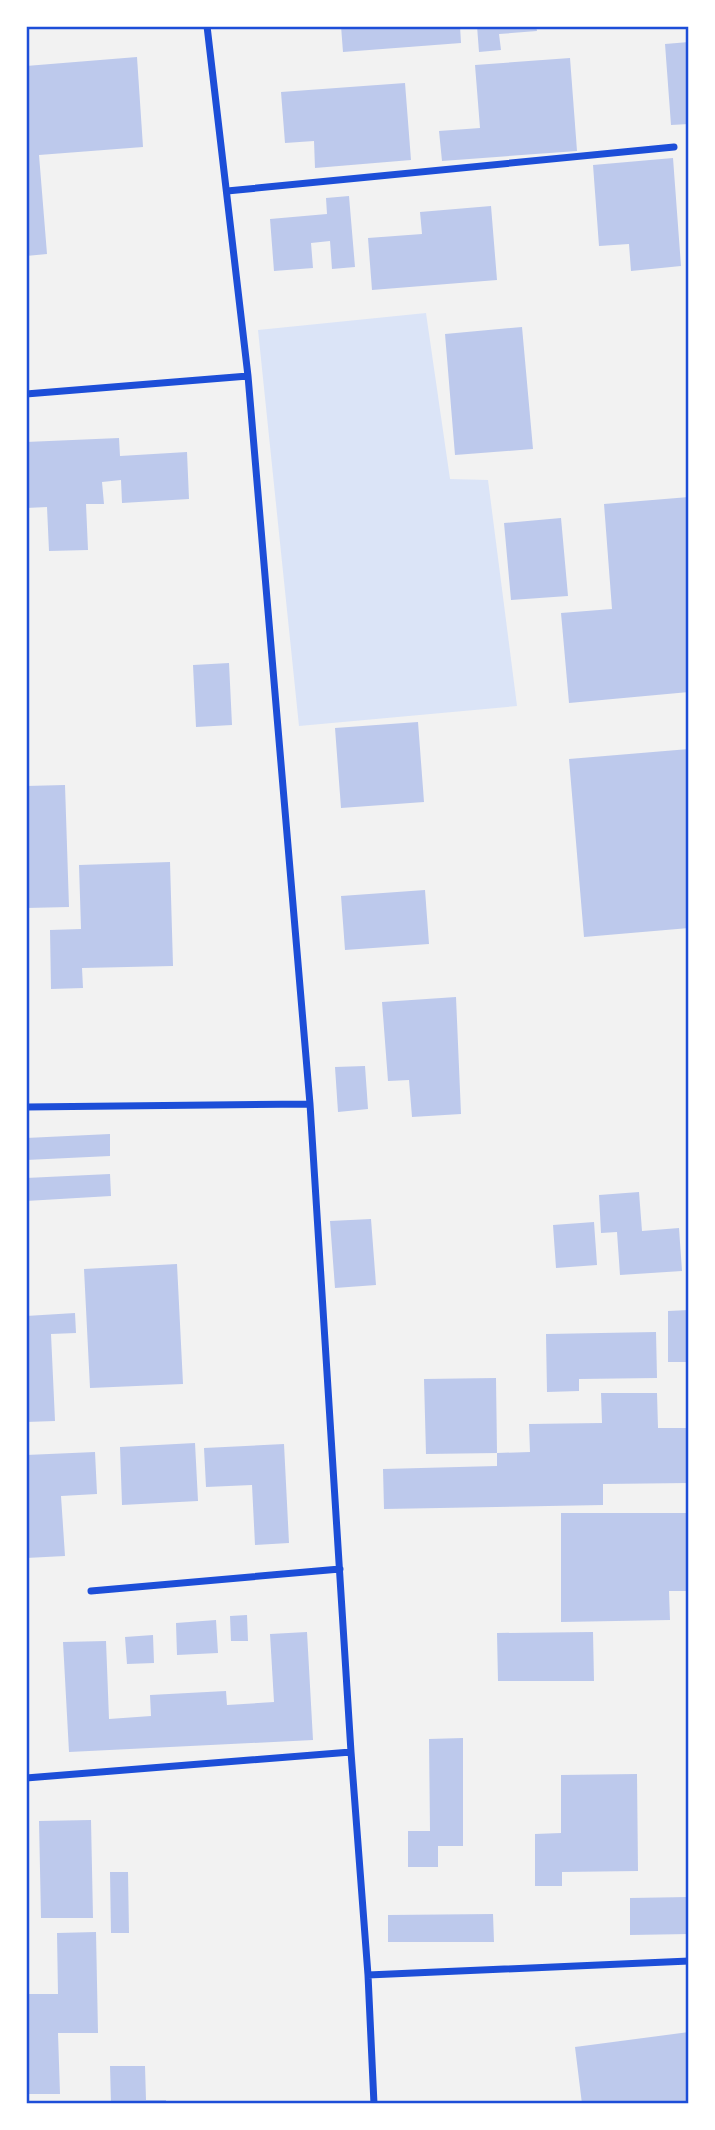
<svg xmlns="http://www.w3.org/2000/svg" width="715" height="2130" font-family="'Sofia Sans Condensed',sans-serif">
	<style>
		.green { fill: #dbe4f7 }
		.building { fill: #bdc9ec }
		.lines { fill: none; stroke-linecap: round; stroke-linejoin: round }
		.minor { stroke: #1d4ed8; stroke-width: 7 }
		.neatline { fill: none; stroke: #1d4ed8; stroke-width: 2.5 }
	</style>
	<rect width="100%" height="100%" fill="#f2f2f2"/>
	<path class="green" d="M 426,313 L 450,479 L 488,480 L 517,706 L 299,726 L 258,330 Z"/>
	<path class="building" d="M 341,26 L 460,26 L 461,43 L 343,52 Z
		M 477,26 L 536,26 L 537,31 L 499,34 L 501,50 L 479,52 Z
		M 689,42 L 689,124 L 671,125 L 665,44 Z
		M 137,57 L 143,147 L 39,155 L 47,254 L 26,256 L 26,66 Z
		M 570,58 L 577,151 L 442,161 L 439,131 L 480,128 L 475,65 Z
		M 405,83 L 411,160 L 315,168 L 314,141 L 285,143 L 281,92 Z
		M 673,158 L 681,266 L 631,271 L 629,244 L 599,246 L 593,165 Z
		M 349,196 L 355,267 L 332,269 L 330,241 L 311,243 L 313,268 L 274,271 L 270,219 L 327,214 L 326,198 Z
		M 491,206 L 497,280 L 372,290 L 368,238 L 422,234 L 420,212 Z
		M 522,327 L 533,449 L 455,455 L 445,334 Z
		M 119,438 L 120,456 L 187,452 L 189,499 L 122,503 L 121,480 L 102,482 L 104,504 L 86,504 L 88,550 L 49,551 L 47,507 L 26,508 L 26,442 Z
		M 689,497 L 689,692 L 569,703 L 561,613 L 612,609 L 604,504 Z
		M 561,518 L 568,596 L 511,600 L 504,523 Z
		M 229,663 L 232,725 L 196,727 L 193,665 Z
		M 418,722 L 424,802 L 341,808 L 335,728 Z
		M 689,749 L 689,928 L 584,937 L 569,759 Z
		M 65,785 L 69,907 L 26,908 L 26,786 Z
		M 170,862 L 173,966 L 82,968 L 83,988 L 51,989 L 50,930 L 81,929 L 79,865 Z
		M 425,890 L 429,944 L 345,950 L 341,896 Z
		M 456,997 L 461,1114 L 412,1117 L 409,1080 L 388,1081 L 382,1002 Z
		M 365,1066 L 368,1109 L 338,1112 L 335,1067 Z
		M 110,1134 L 110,1156 L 26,1160 L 26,1138 Z
		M 110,1174 L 111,1196 L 26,1201 L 26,1178 Z
		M 639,1192 L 642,1231 L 679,1228 L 682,1271 L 620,1275 L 617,1232 L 601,1233 L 599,1195 Z
		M 371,1219 L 376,1285 L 335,1288 L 330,1221 Z
		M 594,1222 L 597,1265 L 556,1268 L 553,1225 Z
		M 177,1264 L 183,1384 L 90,1388 L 84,1269 Z
		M 689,1310 L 689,1362 L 668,1362 L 668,1311 Z
		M 75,1313 L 76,1333 L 51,1334 L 55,1421 L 26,1422 L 26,1316 Z
		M 656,1332 L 657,1378 L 579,1379 L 579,1391 L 547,1392 L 546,1334 Z
		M 496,1378 L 497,1453 L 426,1454 L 424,1379 Z
		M 601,1393 L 657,1393 L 658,1428 L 689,1428 L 689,1483 L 603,1484 L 603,1505 L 384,1509 L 383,1469 L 497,1466 L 497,1453 L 530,1452 L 529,1424 L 602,1423 Z
		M 195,1443 L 198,1501 L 122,1505 L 120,1447 Z
		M 284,1444 L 289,1543 L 255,1545 L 252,1485 L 206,1487 L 204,1448 Z
		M 95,1452 L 97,1494 L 61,1496 L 65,1556 L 26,1558 L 26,1455 Z
		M 561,1513 L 689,1513 L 689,1591 L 669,1591 L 670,1620 L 561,1622 Z
		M 247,1615 L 248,1641 L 231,1641 L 230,1616 Z
		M 216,1620 L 218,1653 L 177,1655 L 176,1623 Z
		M 307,1632 L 313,1740 L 69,1752 L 63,1642 L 106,1641 L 109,1719 L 151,1716 L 150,1695 L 226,1691 L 227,1705 L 274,1702 L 270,1634 Z
		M 593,1632 L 594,1681 L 498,1681 L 497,1633 Z
		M 153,1635 L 154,1663 L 127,1664 L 125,1637 Z
		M 463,1738 L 463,1846 L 438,1846 L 438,1867 L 408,1867 L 408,1831 L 430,1831 L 429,1739 Z
		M 637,1774 L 638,1871 L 562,1872 L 562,1886 L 535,1886 L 535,1834 L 561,1833 L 561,1775 Z
		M 91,1820 L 93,1918 L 41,1918 L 39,1821 Z
		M 110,1872 L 128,1872 L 129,1933 L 111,1933 Z
		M 689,1897 L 689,1934 L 630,1935 L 630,1898 Z
		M 493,1914 L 494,1942 L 388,1942 L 388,1915 Z
		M 96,1932 L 98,2033 L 58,2033 L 60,2094 L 26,2094 L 26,1994 L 58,1994 L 57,1933 Z
		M 689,2032 L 689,2104 L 582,2104 L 575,2047 Z
		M 110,2066 L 145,2066 L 146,2100 L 166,2100 L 166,2104 L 111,2104 Z"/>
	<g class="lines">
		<path class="minor" d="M 207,26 L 248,376 L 310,1104 L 351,1752 L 368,1975 L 374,2104
			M 227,191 L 674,147
			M 26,394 L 248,376
			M 26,1107 L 310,1104
			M 91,1591 L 340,1569
			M 26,1778 L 351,1752
			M 368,1975 L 689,1961"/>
	</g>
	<rect width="715" height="2130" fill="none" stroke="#ffffff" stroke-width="56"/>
	<rect x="28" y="28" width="659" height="2074" class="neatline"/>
</svg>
